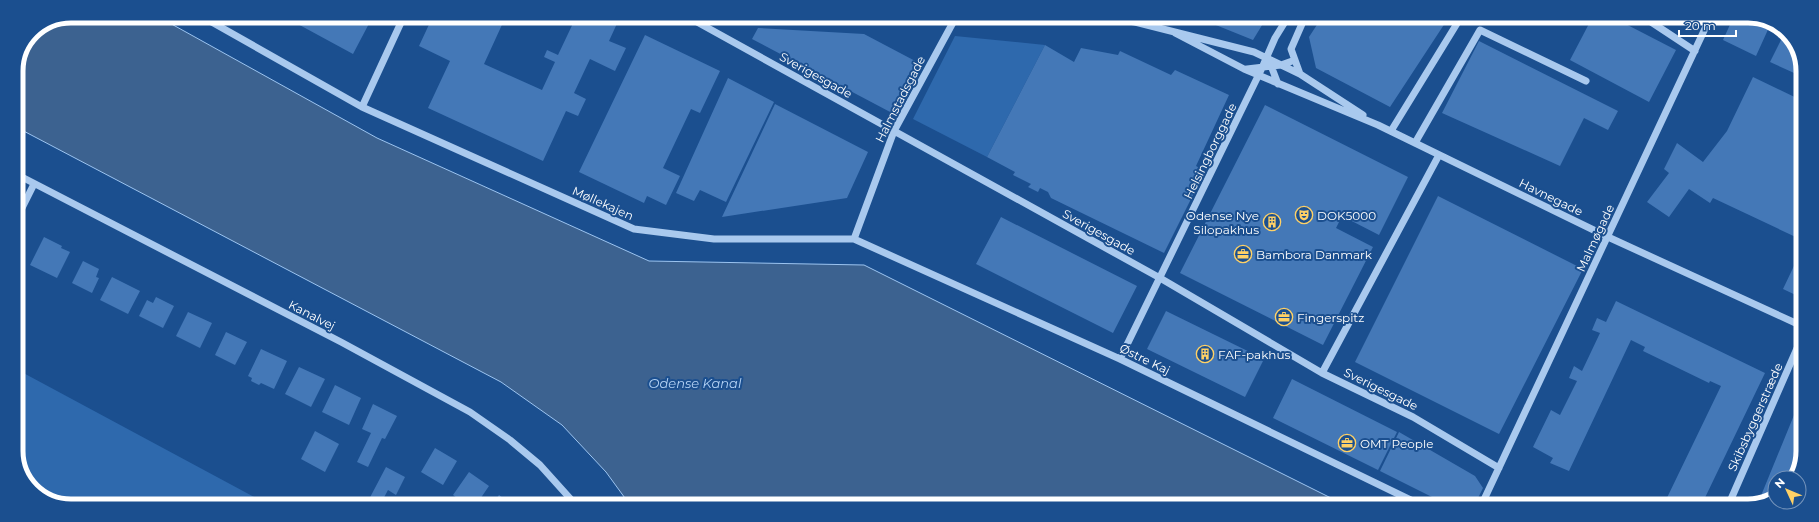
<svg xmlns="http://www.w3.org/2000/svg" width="1819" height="522" font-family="Montserrat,sans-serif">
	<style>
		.green { fill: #2e69ad }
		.water { fill: #3c6290; stroke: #9cc4f0 }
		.building { fill: #4478b7 }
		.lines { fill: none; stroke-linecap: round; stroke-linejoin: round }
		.minor { stroke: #a9c9ee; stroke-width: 7 }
		.labels { text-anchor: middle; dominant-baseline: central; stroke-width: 4; stroke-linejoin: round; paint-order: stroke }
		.street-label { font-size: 12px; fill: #fff; stroke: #1b4f8f }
		.poi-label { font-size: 12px; fill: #fff; stroke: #1b4f8f; text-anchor: start }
		.water-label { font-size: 13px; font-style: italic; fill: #b5d3f5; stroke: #1b4f8f }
		.rim { fill: none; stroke: #fff; stroke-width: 5 }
	</style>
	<rect width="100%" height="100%" fill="#1b4f8f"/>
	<path class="green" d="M 955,36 L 1045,45 L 987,157 L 913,119 Z
		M 16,369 L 267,504 L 57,504 L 29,487 L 16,455 Z"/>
	<path class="water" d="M 71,16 L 157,16 L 377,138 L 649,261 L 864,265 L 1347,506 L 630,505 L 606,472 L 562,425 L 501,382 L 16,127 L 16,70 L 32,32 Z"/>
	<path class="building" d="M 283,16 L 373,16 L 353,54 Z
		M 433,16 L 506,16 L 484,64 L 542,90 L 555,62 L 544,57 L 547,50 L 558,55 L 576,17 L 620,17 L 609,41 L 626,48 L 615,71 L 590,59 L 574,93 L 586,99 L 578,116 L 566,111 L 543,161 L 428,108 L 450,61 L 419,46 Z
		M 1196,17 L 1267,17 L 1253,40 Z
		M 1322,17 L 1449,17 L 1390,107 L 1316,68 L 1309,37 Z
		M 1592,18 L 1614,18 L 1676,50 L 1649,102 L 1570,60 Z
		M 1733,18 L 1762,18 L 1771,23 L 1756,56 L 1723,40 Z
		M 758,28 L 864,34 L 919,63 L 892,113 L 752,39 Z
		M 1785,32 L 1790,35 L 1803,67 L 1803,77 L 1770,62 Z
		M 645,35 L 720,71 L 700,113 L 691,109 L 663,168 L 680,176 L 666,205 L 647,196 L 644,203 L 579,172 Z
		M 1479,41 L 1618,111 L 1608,130 L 1584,118 L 1560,166 L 1442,113 Z
		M 1045,45 L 1074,62 L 1081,48 L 1118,55 L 1120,51 L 1171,75 L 1175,70 L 1229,95 L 1196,166 L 1205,171 L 1164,253 L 1051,198 L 1048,192 L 1040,188 L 1038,192 L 1028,187 L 1031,184 L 1013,175 L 1015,172 L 987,157 Z
		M 1753,77 L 1803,101 L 1802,240 L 1713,198 L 1710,203 L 1689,189 L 1669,217 L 1647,202 L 1669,173 L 1664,169 L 1677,143 L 1703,162 L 1727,131 Z
		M 728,78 L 774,102 L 726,202 L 700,190 L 694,201 L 676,193 Z
		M 775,104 L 868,152 L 847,198 L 722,217 Z
		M 1265,105 L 1408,177 L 1379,235 L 1342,216 L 1336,228 L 1373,247 L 1323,345 L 1180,273 Z
		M 1438,196 L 1583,269 L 1499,434 L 1355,362 Z
		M 1001,217 L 1137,286 L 1113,333 L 976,264 Z
		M 44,237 L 62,246 L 61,248 L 70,252 L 57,278 L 30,265 Z
		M 1802,249 L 1802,298 L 1783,289 Z
		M 83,261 L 99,269 L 96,277 L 99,278 L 92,293 L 72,283 Z
		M 112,277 L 140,291 L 128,314 L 100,300 Z
		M 156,297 L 174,306 L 163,328 L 139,316 L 147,300 L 153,303 Z
		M 1616,301 L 1765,373 L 1701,506 L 1663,506 L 1721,386 L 1710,381 L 1709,383 L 1643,351 L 1645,347 L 1631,340 L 1569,471 L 1550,463 L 1553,458 L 1533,447 L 1551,410 L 1560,415 L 1577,381 L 1569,378 L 1574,366 L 1582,371 L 1600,333 L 1592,330 L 1597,318 L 1606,322 Z
		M 1166,311 L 1264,359 L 1245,397 L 1147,349 Z
		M 188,312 L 212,323 L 200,348 L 176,336 Z
		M 226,332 L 247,342 L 235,365 L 215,355 Z
		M 261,349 L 287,361 L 274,389 L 261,383 L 259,385 L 251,381 L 252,378 L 248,376 Z
		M 299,367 L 325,379 L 311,407 L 285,394 Z
		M 1292,379 L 1397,432 L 1378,470 L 1273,418 Z
		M 335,385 L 361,398 L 349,425 L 322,412 Z
		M 1801,398 L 1801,465 L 1793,478 L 1775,478 L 1775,497 L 1758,503 Z
		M 373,404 L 397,416 L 385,439 L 382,438 L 368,467 L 357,462 L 371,433 L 362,429 Z
		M 315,431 L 339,444 L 325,472 L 301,459 Z
		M 1399,432 L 1475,476 L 1483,488 L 1476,502 L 1462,505 L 1458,503 L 1456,506 L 1450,506 L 1380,471 Z
		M 435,448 L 457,461 L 443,485 L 421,472 Z
		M 386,467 L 405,477 L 396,495 L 388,490 L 380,505 L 366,505 Z
		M 469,472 L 489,486 L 476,505 L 466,505 L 453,495 Z
		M 499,495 L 512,505 L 492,505 Z
		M 1494,500 L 1506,506 L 1492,506 Z"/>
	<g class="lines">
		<path class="minor" d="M 201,16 L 362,107 L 634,229 L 714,239 L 854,239 L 1120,359 L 1423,506
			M 688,17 L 1160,278 L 1322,373 L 1413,417 L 1499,468
			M 1104,17 L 1135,22 L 1254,52 L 1300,74 L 1363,115
			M 1645,18 L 1695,51
			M 1175,33 L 1244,69 L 1378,125 L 1608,237 L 1802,326
			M 1270,63 L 1278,84
			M 1247,69 L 1281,65 L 1295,60
			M 1300,74 L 1291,49 L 1305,17
			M 362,107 L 404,16
			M 1391,131 L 1461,17
			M 1415,143 L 1480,30 L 1586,81
			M 16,174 L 341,342 L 470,412 L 510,440 L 540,465 L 576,505
			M 16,220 L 34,184
			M 854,239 L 894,131 L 956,17
			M 1120,359 L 1262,68 L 1275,38 L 1288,17
			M 1322,373 L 1439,155
			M 1481,506 L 1710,18
			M 1728,506 L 1802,337"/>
	</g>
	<defs>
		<symbol id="theatre-ring" viewBox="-11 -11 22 22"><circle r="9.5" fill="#1b4f8f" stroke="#ffd166" stroke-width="1.5"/><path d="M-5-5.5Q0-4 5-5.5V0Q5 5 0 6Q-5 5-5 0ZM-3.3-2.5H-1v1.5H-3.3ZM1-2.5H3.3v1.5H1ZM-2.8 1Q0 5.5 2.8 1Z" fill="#ffd166"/></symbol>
		<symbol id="building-ring" viewBox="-11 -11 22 22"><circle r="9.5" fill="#1b4f8f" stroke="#ffd166" stroke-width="1.5"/><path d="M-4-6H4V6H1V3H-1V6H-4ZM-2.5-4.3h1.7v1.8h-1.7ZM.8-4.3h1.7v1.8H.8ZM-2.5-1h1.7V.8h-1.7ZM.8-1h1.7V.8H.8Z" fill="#ffd166"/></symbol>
		<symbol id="office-ring" viewBox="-11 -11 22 22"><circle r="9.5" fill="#1b4f8f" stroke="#ffd166" stroke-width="1.5"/><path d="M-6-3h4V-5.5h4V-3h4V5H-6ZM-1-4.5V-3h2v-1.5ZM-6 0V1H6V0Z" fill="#ffd166"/></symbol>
	</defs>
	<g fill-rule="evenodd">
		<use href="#theatre-ring" x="1294" y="205" width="20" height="20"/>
		<use href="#building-ring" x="1262" y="212" width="20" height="20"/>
		<use href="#office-ring" x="1233" y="244" width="20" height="20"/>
		<use href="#office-ring" x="1274" y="307" width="20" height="20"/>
		<use href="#building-ring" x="1195" y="344" width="20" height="20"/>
		<use href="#office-ring" x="1337" y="433" width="20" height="20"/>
	</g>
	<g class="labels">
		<g class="street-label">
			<text transform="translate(816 75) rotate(29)">Sverigesgade</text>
			<text transform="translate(900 99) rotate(-63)">Halmstadsgade</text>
			<text transform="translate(1210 151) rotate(-64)">Helsingborggade</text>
			<text transform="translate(1551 197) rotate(26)">Havnegade</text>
			<text transform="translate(603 203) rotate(24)">Møllekajen</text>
			<text transform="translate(1099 232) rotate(29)">Sverigesgade</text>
			<text transform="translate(1595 238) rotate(-65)">Malmøgade</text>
			<text transform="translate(312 315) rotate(27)">Kanalvej</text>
			<text transform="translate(1145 359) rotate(26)">Østre Kaj</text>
			<text transform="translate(1381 389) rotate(26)">Sverigesgade</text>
			<text transform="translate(1755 417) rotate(-66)">Skibsbyggerstræde</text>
		</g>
		<g class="poi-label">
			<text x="1259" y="215" text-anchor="end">Odense Nye<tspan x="1259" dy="14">Silopakhus</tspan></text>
			<text x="1317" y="215">DOK5000</text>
			<text x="1256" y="254">Bambora Danmark</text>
			<text x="1297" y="317">Fingerspitz</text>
			<text x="1218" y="354">FAF-pakhus</text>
			<text x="1360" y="443">OMT People</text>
		</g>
		<g class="water-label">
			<text x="695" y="383">Odense Kanal</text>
		</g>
	</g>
	<path d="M0 0H1819V522H0ZM71 23H1748A48 48 0 0 1 1796 71V451A48 48 0 0 1 1748 499H71A48 48 0 0 1 23 451V71A48 48 0 0 1 71 23Z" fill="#1b4f8f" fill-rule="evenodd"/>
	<path class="rim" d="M71 23H1748A48 48 0 0 1 1796 71V451A48 48 0 0 1 1748 499H71A48 48 0 0 1 23 451V71A48 48 0 0 1 71 23Z"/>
	<g transform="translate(1787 490) rotate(314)"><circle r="19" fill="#1b4f8f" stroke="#7695bc"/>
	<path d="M0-3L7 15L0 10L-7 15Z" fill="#ffd166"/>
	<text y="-6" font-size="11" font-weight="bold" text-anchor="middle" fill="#ffffff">N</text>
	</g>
	<path d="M1679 30v6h57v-6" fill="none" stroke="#ffffff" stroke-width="2"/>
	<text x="1685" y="30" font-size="12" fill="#ffffff" stroke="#1b4f8f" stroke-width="3" paint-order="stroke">20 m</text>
</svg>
